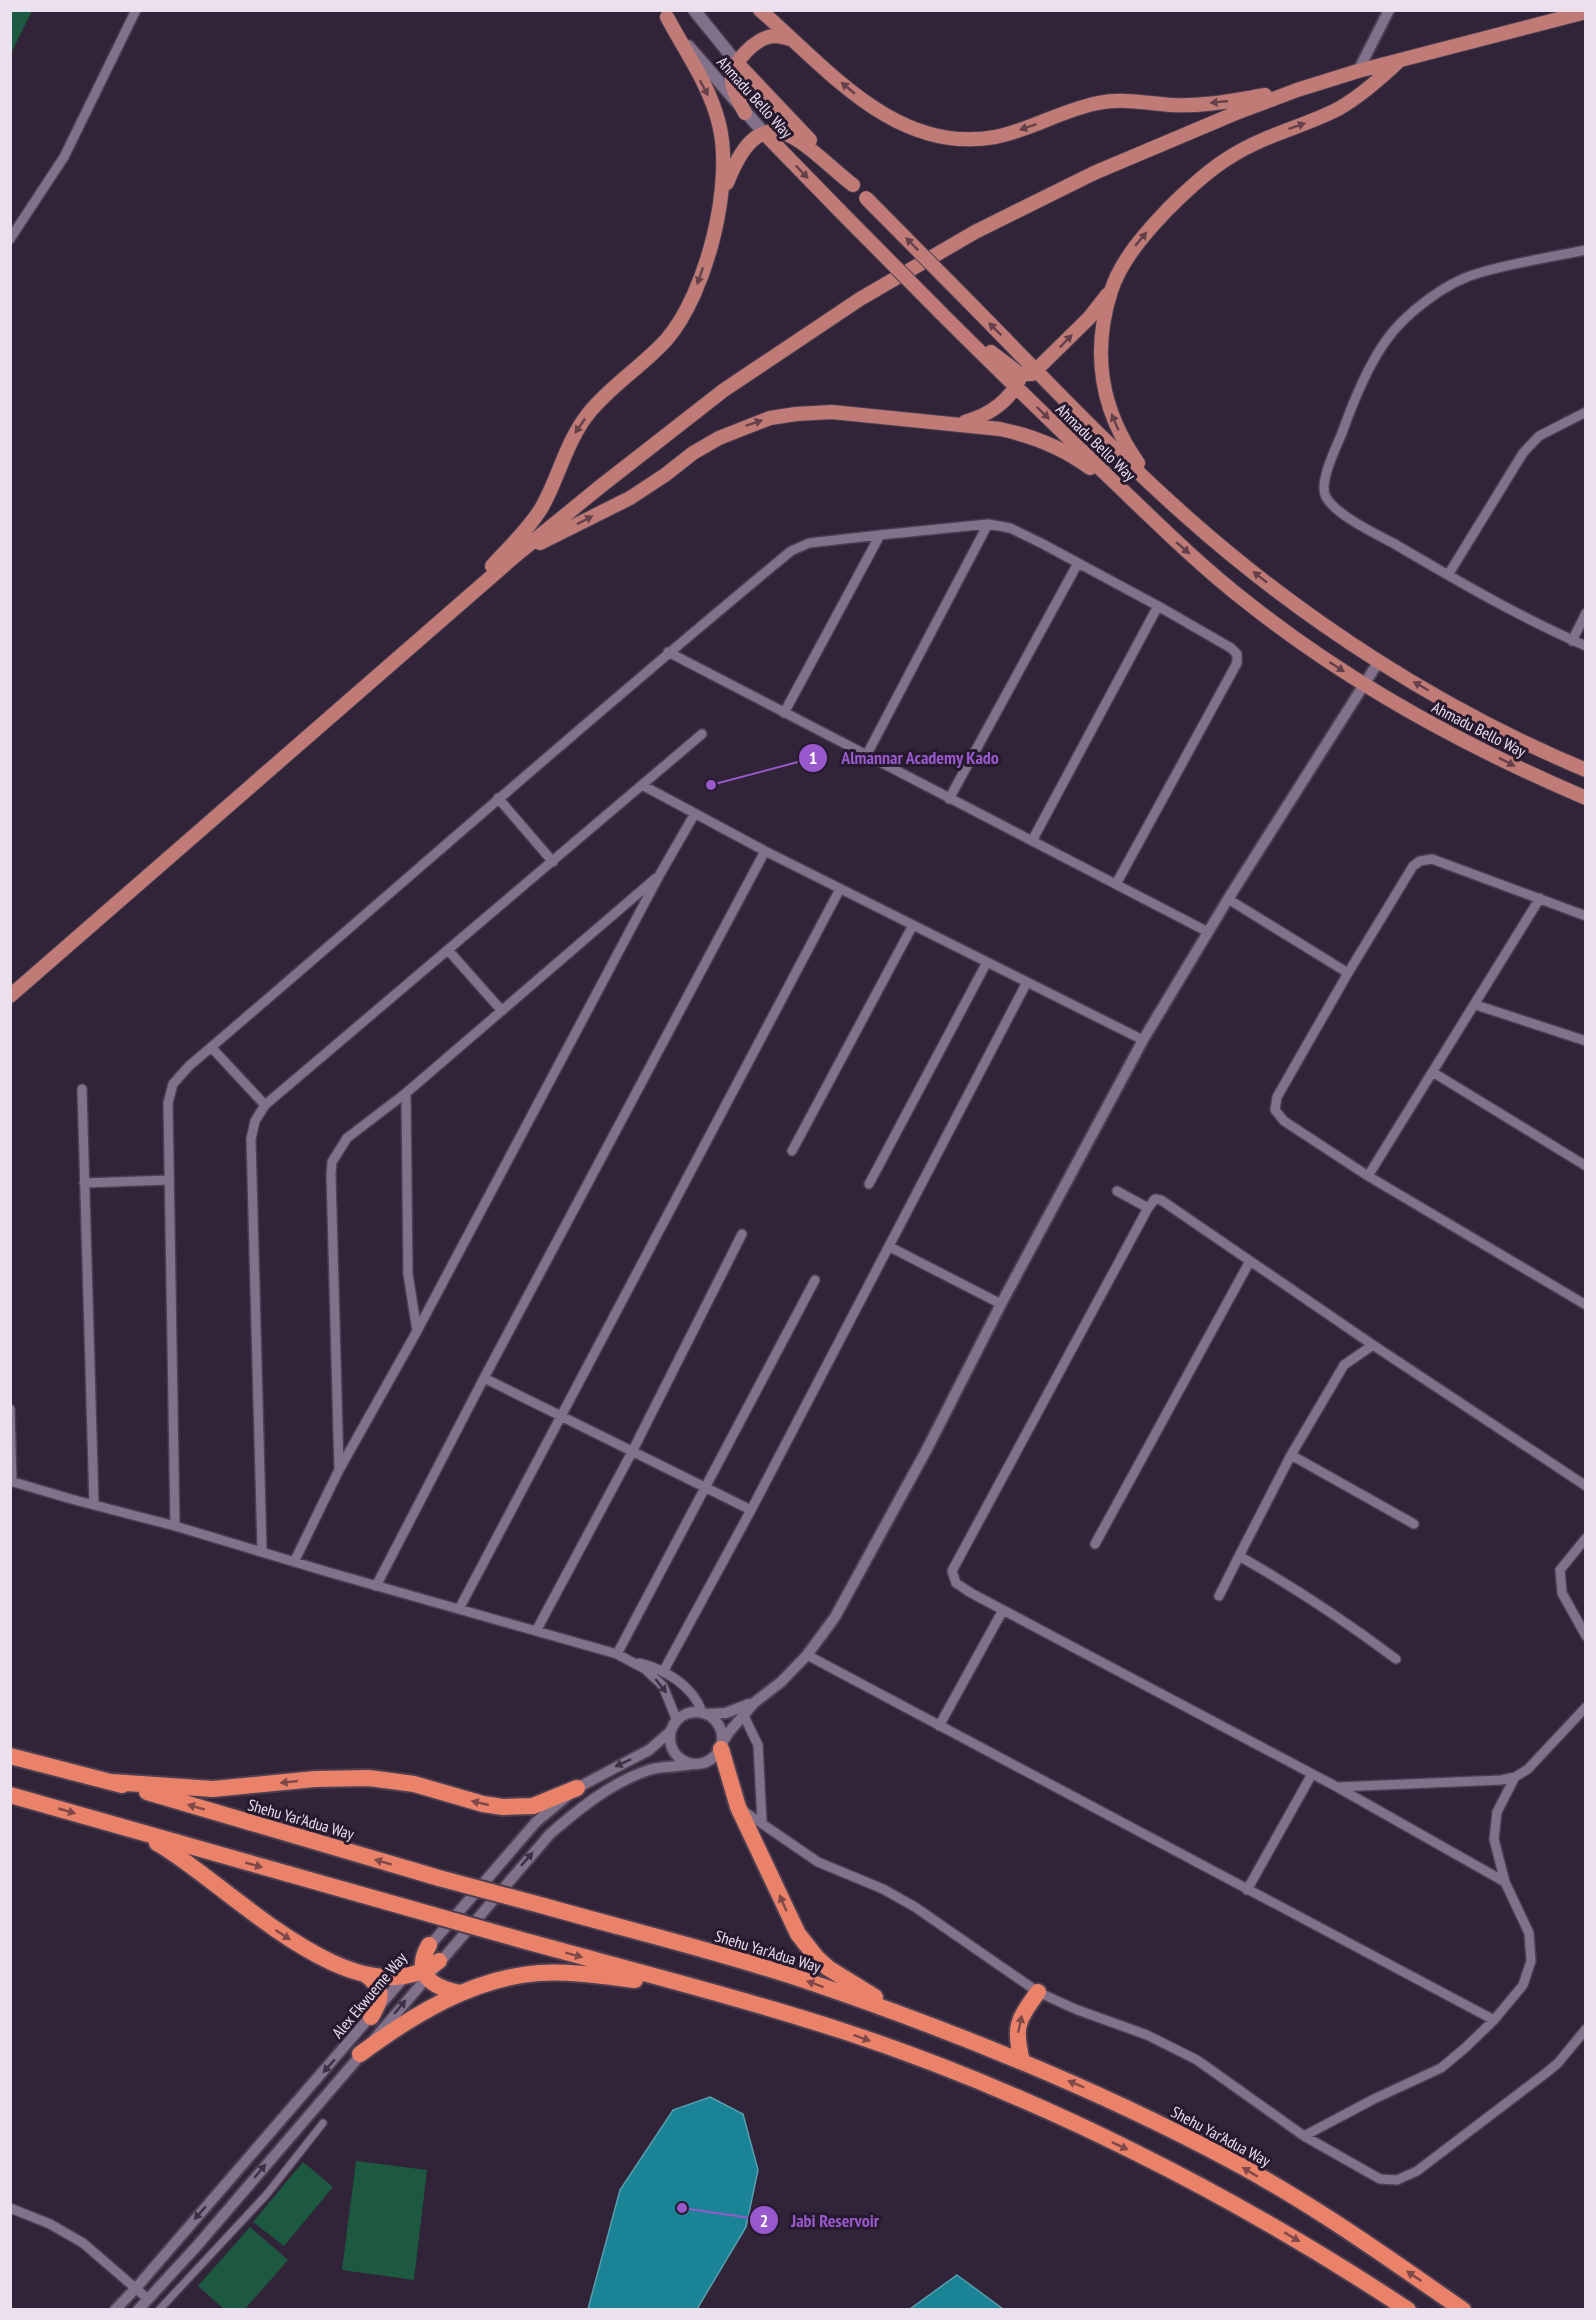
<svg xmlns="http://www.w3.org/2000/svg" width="1596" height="2320" font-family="'PT Sans Narrow',sans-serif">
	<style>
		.green { fill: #1d5941 }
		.water { fill: #1a8395; stroke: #589fb0; stroke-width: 1.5 }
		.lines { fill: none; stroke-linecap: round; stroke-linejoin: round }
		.pedestrian-casing { stroke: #4b3e51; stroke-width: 10 }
		.minor-casing { stroke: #4b3e51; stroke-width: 12 }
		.tertiary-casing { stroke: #4b3e51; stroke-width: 14 }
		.secondary-casing { stroke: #4b3e51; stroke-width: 15 }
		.primary-casing { stroke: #4b3e51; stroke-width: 16 }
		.motorway-casing { stroke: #4b3e51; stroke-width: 20 }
		.pedestrian { stroke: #82718a; stroke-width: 7 }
		.minor { stroke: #82718a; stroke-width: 9 }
		.tertiary { stroke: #82718a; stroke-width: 10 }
		.secondary { stroke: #82718a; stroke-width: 12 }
		.primary { stroke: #c07b76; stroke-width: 14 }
		.motorway { stroke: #ea8169; stroke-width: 16 }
		.primary-bridge-casing { stroke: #4b3e51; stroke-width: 16; stroke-linecap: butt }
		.motorway-bridge-casing { stroke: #4b3e51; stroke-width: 20; stroke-linecap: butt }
		.primary-bridge { stroke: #c07b76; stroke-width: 14 }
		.motorway-bridge { stroke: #ea8169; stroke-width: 16 }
		.oneway { fill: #64404b }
		.oneway2 { fill: #3e2f45 }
		.oneway3 { fill: #7f4849 }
		.labels { text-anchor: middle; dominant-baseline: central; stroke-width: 6; stroke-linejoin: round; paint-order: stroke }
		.street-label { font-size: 16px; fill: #eae0ee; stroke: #27192e }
		.leader { fill: none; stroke: #9759cb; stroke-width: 2 }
		.callout-dot { fill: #9759cb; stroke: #27192e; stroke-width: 2 }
		.mark-label { font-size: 18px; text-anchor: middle; font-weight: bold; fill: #fff }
		.callout-label { font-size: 18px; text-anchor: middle; font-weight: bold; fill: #9759cb; stroke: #27192e; stroke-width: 6; stroke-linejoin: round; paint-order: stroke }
	</style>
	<rect width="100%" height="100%" fill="#312338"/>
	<path class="green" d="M 11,10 L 32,11 L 11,53 L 10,11 Z
		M 356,2161 L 427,2170 L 414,2280 L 342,2270 Z
		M 303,2162 L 333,2187 L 284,2246 L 253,2222 Z
		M 250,2227 L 288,2260 L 245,2309 L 224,2309 L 198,2286 Z"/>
	<path class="water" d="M 710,2097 L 743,2114 L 758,2170 L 746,2227 L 697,2309 L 588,2309 L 620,2190 L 673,2110 Z
		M 957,2275 L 1003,2309 L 910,2309 Z"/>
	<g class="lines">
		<defs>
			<path id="pedestrian" d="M 159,2310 L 267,2194 L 323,2123"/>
			<path id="minor" d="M 10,239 L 64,157 L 136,10
				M 1586,250 C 1550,257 1513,263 1479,273 C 1446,282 1404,314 1385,342 C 1366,369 1353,402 1342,433 C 1336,448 1318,483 1326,497 C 1336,515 1374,533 1393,543 C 1456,580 1519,617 1586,646
				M 1448,575 L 1523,453 L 1539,436 L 1586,412
				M 1572,641 L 1586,613
				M 668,652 L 1208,932
				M 784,713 L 880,535
				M 866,756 L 988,524
				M 642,785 L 765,851 L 1143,1040
				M 498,798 L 553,862
				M 949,799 L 1078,563
				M 1032,841 L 1158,606
				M 1228,899 L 1348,973
				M 1586,916 L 1432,859 L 1420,861 L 1413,866 L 1348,973 L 1277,1097 L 1275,1110 L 1284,1121 L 1368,1176 L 1586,1305
				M 448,950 L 502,1011
				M 1476,1005 L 1586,1041
				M 211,1047 L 265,1105 L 255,1121 L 251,1139 L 262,1551
				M 1434,1073 L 1586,1166
				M 82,1089 L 94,1505
				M 406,1093 L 408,1274 L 417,1331
				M 265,1105 L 702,734
				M 792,1151 L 913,925
				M 1368,1176 L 1540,898
				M 84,1183 L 169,1180
				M 869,1184 L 987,962
				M 1117,1191 L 1148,1208
				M 890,1247 L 1001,1304
				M 1373,1345 L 1344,1365 L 1291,1455 L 1239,1556 C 1294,1587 1345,1621 1396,1659
				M 484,1378 L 751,1510
				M 10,1409 L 12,1481
				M 1291,1455 L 1414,1524
				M 339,1469 L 331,1175 L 332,1162 L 347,1138 L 406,1093 L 656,878
				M 10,1481 L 71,1499 L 175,1526 L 328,1572 L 617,1654 L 645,1669 L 663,1686 L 677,1721
				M 175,1526 L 168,1103 L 173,1084 L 189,1066 C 390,895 587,719 791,551 L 809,543 L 880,535 L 988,524 L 1010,528 L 1041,543 L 1158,606 L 1231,648 L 1237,654 L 1237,663 L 1116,884
				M 1586,1538 L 1560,1570 L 1562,1593 L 1586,1636
				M 1095,1544 L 1250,1261
				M 294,1562 L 339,1470 L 417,1331 L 660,874 L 694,815
				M 376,1586 L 484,1378 L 765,851
				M 1219,1596 L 1239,1556
				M 459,1609 L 840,889
				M 536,1631 L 632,1452 L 742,1234
				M 617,1654 L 815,1280
				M 807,1655 L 1494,2020
				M 639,1663 C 665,1669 693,1686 702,1712
				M 663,1672 L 751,1510 L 1027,982
				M 743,1714 L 758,1745 L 762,1822
				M 939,1726 L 1003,1610
				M 1337,1787 L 1501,1780 L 1515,1777 L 1528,1769 L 1586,1707
				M 742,1810 L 818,1862 L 883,1889 L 915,1907 L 1038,1992 L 1075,2009 L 1147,2035 L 1197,2060 L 1304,2136 L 1380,2179 L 1397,2180 L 1417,2171 L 1546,2073 L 1558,2063 L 1586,2029
				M 1505,1882 L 1337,1787 L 971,1593 L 956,1583 L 952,1571 L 1148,1208 L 1155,1199 L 1161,1200 L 1373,1345 L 1586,1486
				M 1247,1890 L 1312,1774
				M 1304,2136 L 1374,2099 L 1441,2068 L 1465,2048 L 1494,2020 L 1523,1985 L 1531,1961 L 1529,1933 L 1505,1882 L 1494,1839 L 1497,1812 L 1515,1777
				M 10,2208 L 50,2224 L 83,2243 L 148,2299"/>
			<path id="tertiary" d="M 1358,71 L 1389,10
				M670 1738a26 26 0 1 1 52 0a26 26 0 1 1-52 0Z
				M 707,1714 L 726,1713 L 749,1704
				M 722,1743 L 729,1732 L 755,1702 L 781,1682 L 807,1655 L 835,1617 L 927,1449 L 1001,1304 L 1143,1040 L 1228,899 L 1379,661
				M 426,1950 L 536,1822 L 577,1788 L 649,1750 L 671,1731
				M 115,2310 L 136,2288 L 407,1974
				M 138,2310 L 196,2247 L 550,1834 C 580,1808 613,1781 652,1769 C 665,1766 680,1767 693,1764"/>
			<path id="secondary" d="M 694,10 L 737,63
				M 688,46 L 764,133"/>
			<path id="primary" d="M 760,10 C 827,68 896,155 995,137 C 1031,130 1062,110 1098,103 C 1123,98 1146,103 1171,105 C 1202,107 1235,100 1265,95
				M 737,63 L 810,140
				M 745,113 C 740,103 733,93 732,82 C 730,63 756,37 774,36 C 781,36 787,38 793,40
				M 764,133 L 840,211
				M 727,183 C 764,88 803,146 853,185
				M 968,301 C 1040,374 1111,450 1188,518 C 1304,621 1442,710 1586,770
				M 941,313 C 997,369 1053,423 1110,478 C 1155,521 1199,565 1248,603 C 1350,684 1466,747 1586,798
				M 991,352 L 1020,374 L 1032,374 L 1089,318 L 1107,295
				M 965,422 C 989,415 1008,403 1019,380
				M 1138,463 C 1101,410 1091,354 1111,291 C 1121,260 1146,232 1168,209 C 1187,190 1207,171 1230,157 C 1264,135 1303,127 1338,109 C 1361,96 1380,79 1399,61
				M 540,543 L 630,498 L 665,475 L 693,453 L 719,438 L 770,418 L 796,414 L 832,412 L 1000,429 C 1033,436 1062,447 1090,468
				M 492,566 C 509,547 529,529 542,507 C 559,477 566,442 588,414 C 611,385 643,366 667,339 C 707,292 734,183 719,124 C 710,86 685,51 667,17
				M 10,996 L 515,556 L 601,486 L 724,390 L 860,299 L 975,232 L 1094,173 L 1236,113 L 1297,90 L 1358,71 L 1586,12"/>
			<path id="motorway" d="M 721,1749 L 738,1807 L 798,1934 L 817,1958 L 828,1968 L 875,1997
				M 10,1756 L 122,1785
				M 112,1782 L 213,1789 L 315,1779 L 369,1778 L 414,1784 L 483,1804 L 503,1807 L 533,1806 L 577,1788
				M 147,1792 L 439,1878
				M 10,1795 L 412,1909
				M 157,1843 C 227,1882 355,2025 439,1961
				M 544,1906 C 632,1931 721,1952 807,1981 C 954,2031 1096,2088 1232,2161 C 1313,2204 1388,2258 1463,2310
				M 518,1939 C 627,1969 738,1997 846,2032 C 1040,2096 1238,2197 1408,2310
				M 429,1945 C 412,1975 433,1988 461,1993
				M 365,1974 C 384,1989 383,1996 371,2017
				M 360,2054 C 413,2015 472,1978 539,1973 C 571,1971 603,1976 635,1980
				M 1022,2061 C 1013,2026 1018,2020 1038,1992"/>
		</defs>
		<use href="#pedestrian" class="pedestrian-casing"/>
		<use href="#minor" class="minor-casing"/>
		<use href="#tertiary" class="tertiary-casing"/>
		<use href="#secondary" class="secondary-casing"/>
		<use href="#primary" class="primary-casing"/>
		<use href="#motorway" class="motorway-casing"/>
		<use href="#pedestrian" class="pedestrian"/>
		<use href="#minor" class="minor"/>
		<use href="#tertiary" class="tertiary"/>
		<use href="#secondary" class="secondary"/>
		<use href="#primary" class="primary"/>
		<use href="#motorway" class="motorway"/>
		<defs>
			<path id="primary-bridge" d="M 866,198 L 968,301
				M 840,211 L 941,313"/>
			<path id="motorway-bridge" d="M 439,1878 L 544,1906
				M 412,1909 L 518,1939"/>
		</defs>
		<use href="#primary-bridge" class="primary-bridge-casing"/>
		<use href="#motorway-bridge" class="motorway-bridge-casing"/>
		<use href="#primary-bridge" class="primary-bridge"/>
		<use href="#motorway-bridge" class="motorway-bridge"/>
	</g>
	<defs><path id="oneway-solid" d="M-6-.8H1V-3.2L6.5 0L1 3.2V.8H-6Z" transform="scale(1.5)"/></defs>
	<g class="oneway">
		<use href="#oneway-solid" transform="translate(704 88) rotate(62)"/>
		<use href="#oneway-solid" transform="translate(848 88) rotate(-140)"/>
		<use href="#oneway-solid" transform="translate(1219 102) rotate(174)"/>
		<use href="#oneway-solid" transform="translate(1297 126) rotate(-19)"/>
		<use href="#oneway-solid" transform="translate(1028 127) rotate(161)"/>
		<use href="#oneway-solid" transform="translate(802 172) rotate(46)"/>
		<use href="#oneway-solid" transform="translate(1141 239) rotate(-50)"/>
		<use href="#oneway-solid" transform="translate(912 244) rotate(-135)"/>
		<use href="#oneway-solid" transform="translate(700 276) rotate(109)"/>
		<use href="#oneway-solid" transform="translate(995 329) rotate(-135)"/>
		<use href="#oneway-solid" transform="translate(1066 341) rotate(-46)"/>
		<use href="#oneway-solid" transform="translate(1043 413) rotate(44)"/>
		<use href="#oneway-solid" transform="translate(1115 422) rotate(-113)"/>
		<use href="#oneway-solid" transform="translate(754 423) rotate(-19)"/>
		<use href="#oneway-solid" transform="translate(580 426) rotate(124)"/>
		<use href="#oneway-solid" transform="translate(585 520) rotate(-27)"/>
		<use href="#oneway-solid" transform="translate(1183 548) rotate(41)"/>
		<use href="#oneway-solid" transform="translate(1260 577) rotate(-142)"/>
		<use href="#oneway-solid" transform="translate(1337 667) rotate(33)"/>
		<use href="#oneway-solid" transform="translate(1421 686) rotate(-150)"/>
		<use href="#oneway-solid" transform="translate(1507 762) rotate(27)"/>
	</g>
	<g class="oneway2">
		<use href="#oneway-solid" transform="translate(661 1686) rotate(51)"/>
		<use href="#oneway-solid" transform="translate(623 1763) rotate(155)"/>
		<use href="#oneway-solid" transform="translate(527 1859) rotate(-49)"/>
		<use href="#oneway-solid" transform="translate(400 2007) rotate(-50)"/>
		<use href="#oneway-solid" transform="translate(329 2066) rotate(131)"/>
		<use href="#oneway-solid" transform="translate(260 2171) rotate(-50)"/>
		<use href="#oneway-solid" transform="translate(200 2213) rotate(131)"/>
	</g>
	<g class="oneway3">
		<use href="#oneway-solid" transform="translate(289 1782) rotate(174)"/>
		<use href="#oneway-solid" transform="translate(480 1803) rotate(-167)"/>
		<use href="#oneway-solid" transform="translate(196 1807) rotate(-164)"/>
		<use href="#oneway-solid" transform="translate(67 1811) rotate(16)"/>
		<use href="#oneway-solid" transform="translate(383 1862) rotate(-164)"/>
		<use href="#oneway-solid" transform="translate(254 1865) rotate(16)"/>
		<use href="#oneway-solid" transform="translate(783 1903) rotate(-114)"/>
		<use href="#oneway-solid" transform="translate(283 1935) rotate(33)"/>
		<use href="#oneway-solid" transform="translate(574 1955) rotate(15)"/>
		<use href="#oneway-solid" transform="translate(815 1984) rotate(-160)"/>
		<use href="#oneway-solid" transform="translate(1020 2024) rotate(-78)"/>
		<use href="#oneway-solid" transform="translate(862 2038) rotate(20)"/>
		<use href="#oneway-solid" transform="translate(1076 2084) rotate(-157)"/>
		<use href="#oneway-solid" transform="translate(1120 2146) rotate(25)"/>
		<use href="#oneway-solid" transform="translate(1250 2172) rotate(-149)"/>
		<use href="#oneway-solid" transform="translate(1292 2237) rotate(31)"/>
		<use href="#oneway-solid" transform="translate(1414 2276) rotate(-146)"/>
	</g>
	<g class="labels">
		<g class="street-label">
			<text transform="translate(755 97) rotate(48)">Ahmadu Bello Way</text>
			<text transform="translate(1096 442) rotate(44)">Ahmadu Bello Way</text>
			<text transform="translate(1479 729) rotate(27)">Ahmadu Bello Way</text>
			<text transform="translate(301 1819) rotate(16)">Shehu Yar'Adua Way</text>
			<text transform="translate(768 1951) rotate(17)">Shehu Yar'Adua Way</text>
			<text transform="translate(369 1995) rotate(-50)">Alex Ekwueme Way</text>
			<text transform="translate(1221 2136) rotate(28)">Shehu Yar'Adua Way</text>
		</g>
	</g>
	<path class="leader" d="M711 785L813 758M682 2208L764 2220"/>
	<g class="callout-dot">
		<circle cx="711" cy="785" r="6"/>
		<circle cx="682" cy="2208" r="6"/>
		<circle cx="813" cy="758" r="15"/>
		<circle cx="764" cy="2220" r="15"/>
	</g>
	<g class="mark-label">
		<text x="813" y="764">1</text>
		<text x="764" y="2227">2</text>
	</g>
	<g class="callout-label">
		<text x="920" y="764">Almannar Academy Kado</text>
		<text x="835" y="2227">Jabi Reservoir</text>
	</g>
	<rect width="1596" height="2320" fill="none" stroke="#eae0ee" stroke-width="24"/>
</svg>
